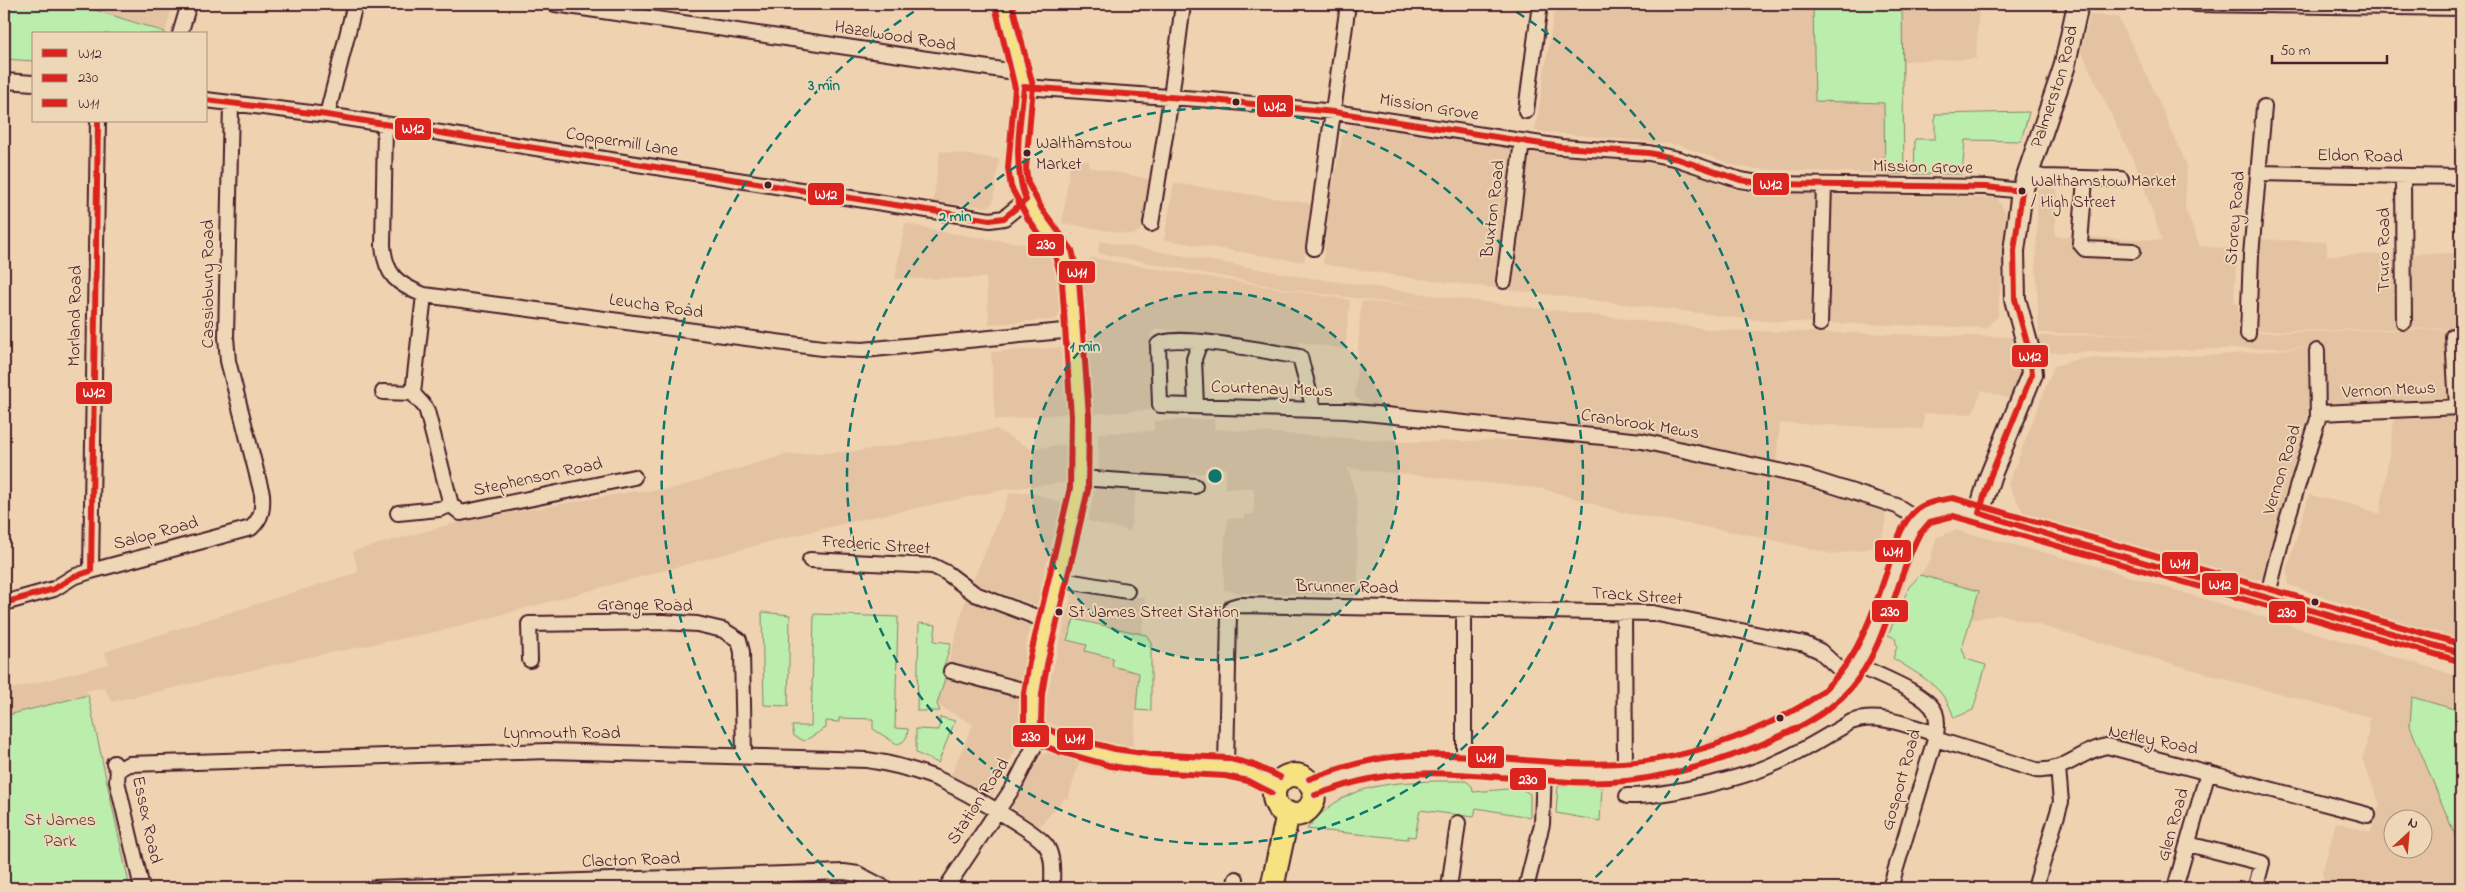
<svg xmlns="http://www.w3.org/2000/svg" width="2465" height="892" font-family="'Indie Flower',sans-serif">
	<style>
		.built { fill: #e4c3a3; fill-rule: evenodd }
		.green { fill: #bbedac; stroke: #82866c }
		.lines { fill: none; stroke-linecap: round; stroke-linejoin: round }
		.street-casing { stroke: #4a1f2b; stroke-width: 18 }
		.secondary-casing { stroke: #4a1f2b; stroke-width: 24 }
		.primary-casing { stroke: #4a1f2b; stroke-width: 26 }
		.street { stroke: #eed7b6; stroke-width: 14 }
		.secondary { stroke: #eed7b6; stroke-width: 20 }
		.primary { stroke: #f6e281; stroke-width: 22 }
		.bus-1-casing { stroke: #eed7b6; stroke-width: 10 }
		.bus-2-casing { stroke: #eed7b6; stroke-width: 10 }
		.bus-3-casing { stroke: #eed7b6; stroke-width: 10 }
		.bus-1 { stroke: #dc241f; stroke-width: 6 }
		.bus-2 { stroke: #dc241f; stroke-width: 6 }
		.bus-3 { stroke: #dc241f; stroke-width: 6 }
		.ring { fill: none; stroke: #0f766e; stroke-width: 2.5; stroke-dasharray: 9 6 }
		.bus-dot { fill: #4a1f2b; stroke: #eed7b6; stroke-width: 2 }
		.labels { text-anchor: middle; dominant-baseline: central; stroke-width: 4; stroke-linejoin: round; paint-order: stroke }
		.bus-label { font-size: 17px; fill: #4a1f2b; stroke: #eed7b6; text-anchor: start }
		.street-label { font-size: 18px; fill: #4a1f2b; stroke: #eed7b6 }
		.park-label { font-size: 18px; fill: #5b3e3e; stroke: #eed7b6 }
		.centre { fill: #0f766e; stroke: #eed7b6; stroke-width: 2.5 }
		.ring-label { font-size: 15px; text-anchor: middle; font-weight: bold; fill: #0f766e; stroke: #eed7b6; stroke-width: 4; stroke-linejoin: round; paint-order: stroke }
		.line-badge { stroke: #eed7b6; stroke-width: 2 }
		.badge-label { font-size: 14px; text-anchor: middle; font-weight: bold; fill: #fff }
	</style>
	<rect width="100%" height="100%" fill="#efd2b0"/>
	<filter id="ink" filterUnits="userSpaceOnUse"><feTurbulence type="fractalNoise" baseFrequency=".02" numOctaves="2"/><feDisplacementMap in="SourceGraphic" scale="10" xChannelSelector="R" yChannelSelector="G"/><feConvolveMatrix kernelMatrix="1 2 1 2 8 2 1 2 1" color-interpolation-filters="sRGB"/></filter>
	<g filter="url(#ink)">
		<path class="built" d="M 76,4 L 173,4 L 165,32 Z
			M 1979,4 L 1976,59 L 1904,61 L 1904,174 L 1753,169 L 1733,165 L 1679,145 L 1535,131 L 1554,12 Z
			M 2090,15 L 2118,17 L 2153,88 L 2187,166 L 2185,209 L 2200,246 L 2237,249 L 2234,303 L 2238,303 L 2238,333 L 2461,329 L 2461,640 L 2363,617 L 2364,611 L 2289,585 L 2287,570 L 2309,495 L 2354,505 L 2380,514 L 2396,408 L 2309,414 L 2288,486 L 2265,577 L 2248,585 L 2023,512 L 2008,485 L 2054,366 L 2078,359 L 2221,355 L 2312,347 L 2041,353 L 2037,336 L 2164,334 L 2039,333 L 2036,264 L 2038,188 L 2057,189 L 2055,236 L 2162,240 L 2139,173 L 2081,51 Z
			M 1352,125 L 1538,152 L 1648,163 L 1689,170 L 1720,184 L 1747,192 L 1997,198 L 2006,213 L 1998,316 L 1986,328 L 1763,321 L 1412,278 L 1323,264 L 1329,206 L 1342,137 L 1346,130 Z
			M 940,151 L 999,159 L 993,203 L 987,207 L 933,202 Z
			M 1071,158 L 1089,161 L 1089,167 L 1149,179 L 1141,230 L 1133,235 L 1062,223 Z
			M 1174,183 L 1313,204 L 1304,262 L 1164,240 Z
			M 905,223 L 943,232 L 1045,247 L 1055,256 L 1061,314 L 1055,320 L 989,324 L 986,278 L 895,279 Z
			M 2259,239 L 2327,242 L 2327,255 L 2461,253 L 2461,328 L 2257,331 Z
			M 1100,241 L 1297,276 L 1460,299 L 1717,330 L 2012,337 L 2017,353 L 2009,353 L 2012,353 L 2020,361 L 2022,371 L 2010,399 L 1982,390 L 1972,414 L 1924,413 L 1923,429 L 1780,423 L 1776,464 L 1664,437 L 1369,408 L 1355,396 L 1361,301 L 1430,308 L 1293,290 L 1098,253 Z
			M 1092,258 L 1350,300 L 1345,349 L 1299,342 L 1299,349 L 1157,328 L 1151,334 L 1150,410 L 1092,414 L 1083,262 Z
			M 1064,347 L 1071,413 L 995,420 L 991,352 Z
			M 1214,419 L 1214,429 L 1404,442 L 1583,439 L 1710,460 L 1886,511 L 1885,525 L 1879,547 L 1833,554 L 1745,534 L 1619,512 L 1544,489 L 1348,468 L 1357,502 L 1358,596 L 1242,593 L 1224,590 L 1224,550 L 1228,518 L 1244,519 L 1244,515 L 1254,514 L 1254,488 L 1225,488 L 1226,468 L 1205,470 L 1205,473 L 1188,474 L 1188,479 L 1099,476 L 1098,433 L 1154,431 L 1154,421 Z
			M 996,429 L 1031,449 L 1070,444 L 1067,448 L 1069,482 L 1008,489 L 872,517 L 769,542 L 445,630 L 309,657 L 112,702 L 104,687 L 86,691 L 88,695 L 4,716 L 4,691 L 109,664 L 105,652 L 358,572 L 353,551 L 459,522 L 630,492 L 671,489 L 784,455 L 859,451 Z
			M 1096,484 L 1137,486 L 1130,531 L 1088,521 Z
			M 1029,492 L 1068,505 L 1037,606 L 972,583 L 1010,493 Z
			M 1955,530 L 2093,565 L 2461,677 L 2461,888 L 2326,888 L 2322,873 L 2336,822 L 2371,832 L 2380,804 L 2362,759 L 2366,747 L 2370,717 L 2239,683 L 2000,614 L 1971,620 L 1978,591 L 1920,575 L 1931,560 L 1936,538 ZM 2392,820 L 2422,820 L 2422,850 L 2392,850 Z
			M 1073,588 L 1145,598 L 1133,746 L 1099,742 L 1078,735 L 1045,721 L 1042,714 Z
			M 966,597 L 1032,623 L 1026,645 L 1021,697 L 1021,738 L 992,796 L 951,775 L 973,724 L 937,705 Z
			M 1048,753 L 1079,762 L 1068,799 L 1065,798 L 1039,827 L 1011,806 L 1043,754 Z"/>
		<path class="green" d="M 4,4 L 76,4 L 165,32 L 165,34 L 34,34 L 34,61 L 4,59 Z
			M 1902,5 L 1904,174 L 1885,174 L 1884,103 L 1815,101 L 1813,7 Z
			M 2029,112 L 2021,141 L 1965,140 L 1962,174 L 1914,174 L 1915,139 L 1935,139 L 1935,114 Z
			M 1920,575 L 1979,591 L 1962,648 L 1966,659 L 1986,665 L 1973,710 L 1954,718 C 1944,685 1920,676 1893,658 L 1897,647 L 1895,638 L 1888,635 L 1909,587 Z
			M 762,612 L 790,615 L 788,706 L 764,705 Z
			M 814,614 L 898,617 L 895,728 L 908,729 C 908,736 905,743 897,744 L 873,729 L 873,719 L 839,718 L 839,722 L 826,721 L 826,728 L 804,741 L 794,736 L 792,726 L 811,726 Z
			M 1074,619 L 1146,635 L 1151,642 L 1151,711 L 1136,710 L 1139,673 L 1112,666 L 1113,658 L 1085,651 L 1087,645 L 1067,640 Z
			M 919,623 L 936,625 L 934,641 L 951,643 L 942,673 L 946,675 L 937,704 L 940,711 L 917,711 Z
			M 88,695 L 130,888 L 4,888 L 4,716 Z
			M 2412,697 L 2461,711 L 2461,850 L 2410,726 Z
			M 940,717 L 955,721 L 938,763 L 916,753 L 916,729 L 939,730 Z
			M 1435,781 L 1466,781 L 1472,786 L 1473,792 L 1520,788 L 1530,794 L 1530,817 L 1476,808 L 1474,817 L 1420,810 L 1415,837 L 1408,836 L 1408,839 L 1307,829 C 1342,785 1384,783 1435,781 Z
			M 1558,786 L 1602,787 L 1600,821 L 1556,813 Z"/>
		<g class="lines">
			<defs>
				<path id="street" d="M 555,4 L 1022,73
					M 2195,4 L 2461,8
					M 180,34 L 189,4
					M 4,81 L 34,83
					M 1024,87 L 1212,100 L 1334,112 L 1561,147 L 1649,153 L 1678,159 L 1740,180 L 1765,184 L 1986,187 L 2022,191
					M 206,100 L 327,115 L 990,220 L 1004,218 L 1026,200
					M 1526,111 L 1540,4
					M 327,115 L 355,4
					M 385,125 L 383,246 C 386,276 397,284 424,295 L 822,348 L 863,350 L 1074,330
					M 2259,173 L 2461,177
					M 2027,174 L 2043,177 L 2121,179
					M 2403,177 L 2404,322
					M 2085,179 L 2080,243 L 2085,249 L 2133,251
					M 1151,224 L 1171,98 L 1183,4
					M 1314,248 L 1348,4
					M 1504,281 L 1522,141
					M 424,295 L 413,393 C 417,400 424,403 427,411 L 451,505 L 461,513 L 634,477
					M 1820,324 L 1824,185
					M 2248,334 L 2251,255 L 2264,107
					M 2453,336 L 2457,407
					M 383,392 L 413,393
					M 1196,406 L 1194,359 L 1200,342
					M 1314,410 L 1300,357 C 1277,353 1172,332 1158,345 L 1160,405 L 1346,411 L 1642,441 L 1806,477 L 1897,506 L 1919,520
					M 2319,413 L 2461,407
					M 1080,478 L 1195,486
					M 398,513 L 439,509 L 451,505
					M 810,560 L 933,566 L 947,573 L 975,594 L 1047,621
					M 91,571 L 98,121
					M 1056,579 L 1127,591
					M 2267,598 L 2284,530 L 2318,419 L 2317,351
					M 4,603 L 54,589 L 73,577 L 91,571 L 251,528 C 262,518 263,509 262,494 L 228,361 L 226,337 L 231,104
					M 1464,609 L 1464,767
					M 1624,613 L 1625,772
					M 530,660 L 529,624 L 663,622 L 697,624 L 723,630 L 739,640 L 742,652 L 744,755
					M 1857,665 C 1876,675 1926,692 1935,712 C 1938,720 1937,731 1935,739 L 1890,888
					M 951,671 L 1033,693
					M 1935,739 L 2036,770 C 2064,773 2081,750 2107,746 L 2368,815
					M 114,763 L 118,770 L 117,781 L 142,888
					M 1226,767 L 1229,614 L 1232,607 L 1239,605 L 1653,613 L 1805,644 L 1820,651 L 1848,677
					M 118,770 L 129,764 L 548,751 L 867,760 C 890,763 911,769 933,777 C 953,785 1038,831 1047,847 C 1054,859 1052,875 1052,888
					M 1627,796 C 1663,797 1743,779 1776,763 C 1802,752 1826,736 1851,722 C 1879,712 1909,726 1936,734
					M 2188,844 L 2262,863 L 2256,886
					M 374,888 L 844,872 L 858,874 L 885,888
					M 946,888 L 1014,786 L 1040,735
					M 1234,888 L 1236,879
					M 1449,888 L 1458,823
					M 1526,888 L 1542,824 L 1544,770
					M 2035,888 L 2061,802 L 2058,768
					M 2175,888 L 2208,772"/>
				<g id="secondary">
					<path id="s1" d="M 1979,513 L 1990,477 L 2032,374 L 2030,354 L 2015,299 L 2014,251 L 2022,191 L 2064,68 L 2078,4"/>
					<path d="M 1312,787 C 1408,742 1522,780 1624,772 C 1684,767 1756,741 1808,712 C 1864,681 1879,618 1899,563 C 1904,548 1908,533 1918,521 C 1926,510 1941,509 1954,507 L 2461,653"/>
				</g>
				<path id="primary" d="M 1003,4 L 1024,87 L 1017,168 L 1020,186 L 1035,214 L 1064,254 L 1071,281 L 1080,417 L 1079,489 L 1038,663 L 1033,693 L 1032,726 L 1040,735 L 1059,743 L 1113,758 L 1149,763 L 1226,767 L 1251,773 L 1276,785
					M1274 795a20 20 0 1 1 40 0a20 20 0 1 1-40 0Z
					M 1272,888 L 1288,813"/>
			</defs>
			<use href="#street" class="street-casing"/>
			<use href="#secondary" class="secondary-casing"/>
			<use href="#primary" class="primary-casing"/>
			<use href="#street" class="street"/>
			<use href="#secondary" class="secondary"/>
			<use href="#primary" class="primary"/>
			<defs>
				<path id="bus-1" d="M 1024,87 L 1212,100 L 1334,112 L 1561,147 L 1649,153 L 1678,159 L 1740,180 L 1765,184 L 1986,187 L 2022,191
					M 1024,87 C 1020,125 1012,163 1026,200
					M 206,100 L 327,115 L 990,220 L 1004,218 L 1026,200
					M 1979,513 L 2062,539 L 2461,653
					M 1979,513 L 1990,477 L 2032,374 L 2030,354 L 2015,299 L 2014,251 L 2022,191
					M 4,603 L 54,589 L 73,577 L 91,571 L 98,121"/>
				<path id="bus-2" d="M 995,6 L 1015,88 L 1008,168 L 1011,187 L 1028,219 L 1056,258 L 1062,282 L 1071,417 L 1070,488 L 1029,662 L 1024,693 L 1024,729 L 1037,743 L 1057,751 L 1111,766 L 1149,772 L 1225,776 L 1248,781 L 1272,793
					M 1315,795 C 1339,787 1362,779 1388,776 C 1467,766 1546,788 1626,781 C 1672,776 1718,762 1760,745 C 1793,731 1826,716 1850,689 C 1888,645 1893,585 1919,535 L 1930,522 L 1953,516 L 2459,661"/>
				<path id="bus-3" d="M 1012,4 L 1033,86 L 1026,168 L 1028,183 L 1042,209 L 1072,250 L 1079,279 L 1089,416 L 1088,490 L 1047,665 L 1042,694 L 1041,723 L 1045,728 L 1062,735 L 1115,749 L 1150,754 L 1227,758 L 1254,765 L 1280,777
					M 1309,779 C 1334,770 1358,762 1384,758 C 1463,747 1543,768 1622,763 C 1683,760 1750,736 1803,705 C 1855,675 1872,615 1890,562 C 1896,544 1901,523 1916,510 C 1926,502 1940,500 1953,498 L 2461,644"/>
			</defs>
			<use href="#bus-1" class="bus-1-casing"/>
			<use href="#bus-2" class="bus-2-casing"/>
			<use href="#bus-3" class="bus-3-casing"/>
			<use href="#bus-1" class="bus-1"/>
			<use href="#bus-2" class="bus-2"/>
			<use href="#bus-3" class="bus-3"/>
		</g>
	</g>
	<circle cx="1215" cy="476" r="184" fill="#0f766e" fill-opacity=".12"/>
	<g class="ring">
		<circle cx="1215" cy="476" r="184"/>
		<circle cx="1215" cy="476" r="368"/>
		<path d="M845 887A553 553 0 0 1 926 4M1504 4A553 553 0 0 1 1585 887"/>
	</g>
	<g class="bus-dot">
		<circle cx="1236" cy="102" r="4.5"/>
		<circle cx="1027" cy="153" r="4.5"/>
		<circle cx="768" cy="185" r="4.5"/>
		<circle cx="2022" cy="191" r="4.5"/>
		<circle cx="2315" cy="602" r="4.5"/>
		<circle cx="1059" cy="612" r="4.5"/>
		<circle cx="1780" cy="718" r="4.5"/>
	</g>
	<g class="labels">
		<g class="bus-label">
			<text x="1036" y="143">Walthamstow<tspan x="1036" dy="21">Market</tspan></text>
			<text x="2031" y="181">Walthamstow Market<tspan x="2031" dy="21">/ High Street</tspan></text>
			<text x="1068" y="612">St James Street Station</text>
		</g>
		<g class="street-label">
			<text transform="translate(895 37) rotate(9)">Hazelwood Road</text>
			<text stroke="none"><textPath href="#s1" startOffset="444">Palmerston Road</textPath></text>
			<text transform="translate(1429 108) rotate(9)">Mission Grove</text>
			<text transform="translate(622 143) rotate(9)">Coppermill Lane</text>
			<text transform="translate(2360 157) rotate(1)">Eldon Road</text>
			<text transform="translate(1923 168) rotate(1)">Mission Grove</text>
			<text transform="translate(1494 209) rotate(-83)">Buxton Road</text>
			<text transform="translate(2236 218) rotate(-85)">Storey Road</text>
			<text transform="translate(2385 250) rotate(-90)">Truro Road</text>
			<text transform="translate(209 284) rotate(-90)">Cassiobury Road</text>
			<text transform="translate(656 307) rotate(8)">Leucha Road</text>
			<text transform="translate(76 316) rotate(-89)">Morland Road</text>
			<text transform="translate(1272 390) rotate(2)">Courtenay Mews</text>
			<text transform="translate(2389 391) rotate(-3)">Vernon Mews</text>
			<text transform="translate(1640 425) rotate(9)">Cranbrook Mews</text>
			<text transform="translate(2283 470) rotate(-73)">Vernon Road</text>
			<text transform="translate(538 478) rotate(-12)">Stephenson Road</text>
			<text transform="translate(156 534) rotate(-15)">Salop Road</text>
			<text transform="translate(876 546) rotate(4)">Frederic Street</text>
			<text transform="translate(1347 588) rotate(1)">Brunner Road</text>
			<text transform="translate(1637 597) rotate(4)">Track Street</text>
			<text transform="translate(645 606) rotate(1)">Grange Road</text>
			<text x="562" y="734">Lynmouth Road</text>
			<text transform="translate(2153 741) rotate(12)">Netley Road</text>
			<text transform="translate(1902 780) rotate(-74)">Gosport Road</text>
			<text transform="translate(979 802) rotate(-57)">Station Road</text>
			<text transform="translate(146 820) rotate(78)">Essex Road</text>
			<text transform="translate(2174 825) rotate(-74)">Glen Road</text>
			<text transform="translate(631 861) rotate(-2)">Clacton Road</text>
		</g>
		<g class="park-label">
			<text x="60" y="821">St James<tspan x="60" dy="21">Park</tspan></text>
		</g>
	</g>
	<circle cx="1215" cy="476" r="8" class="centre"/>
	<g class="ring-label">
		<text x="824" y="90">3 min</text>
		<text x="955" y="221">2 min</text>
		<text x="1085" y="351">1 min</text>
	</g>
	<g class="line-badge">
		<rect x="1256" y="94" width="38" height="24" rx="5" fill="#dc241f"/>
		<rect x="394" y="117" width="38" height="24" rx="5" fill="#dc241f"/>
		<rect x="1752" y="172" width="38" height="24" rx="5" fill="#dc241f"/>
		<rect x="807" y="182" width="38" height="24" rx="5" fill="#dc241f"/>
		<rect x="1027" y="233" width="38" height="24" rx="5" fill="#dc241f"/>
		<rect x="1058" y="260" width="38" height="24" rx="5" fill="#dc241f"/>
		<rect x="2011" y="344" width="38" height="24" rx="5" fill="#dc241f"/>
		<rect x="75" y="381" width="38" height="24" rx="5" fill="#dc241f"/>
		<rect x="1874" y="539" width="38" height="24" rx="5" fill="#dc241f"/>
		<rect x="2161" y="551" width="38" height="24" rx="5" fill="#dc241f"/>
		<rect x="2201" y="572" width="38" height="24" rx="5" fill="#dc241f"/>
		<rect x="1871" y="599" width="38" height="24" rx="5" fill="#dc241f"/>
		<rect x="2268" y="600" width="38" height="24" rx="5" fill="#dc241f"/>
		<rect x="1012" y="724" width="38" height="24" rx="5" fill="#dc241f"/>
		<rect x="1056" y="727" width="38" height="24" rx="5" fill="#dc241f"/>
		<rect x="1467" y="745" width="38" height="24" rx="5" fill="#dc241f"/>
		<rect x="1509" y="767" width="38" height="24" rx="5" fill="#dc241f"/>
	</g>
	<g class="badge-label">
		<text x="1275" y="111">W12</text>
		<text x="413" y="133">W12</text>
		<text x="1771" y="189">W12</text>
		<text x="826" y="199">W12</text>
		<text x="1046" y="249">230</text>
		<text x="1077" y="277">W11</text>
		<text x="2030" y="361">W12</text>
		<text x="94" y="397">W12</text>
		<text x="1893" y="556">W11</text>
		<text x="2180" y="568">W11</text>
		<text x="2220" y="589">W12</text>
		<text x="1890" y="616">230</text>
		<text x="2287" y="617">230</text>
		<text x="1031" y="741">230</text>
		<text x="1075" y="743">W11</text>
		<text x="1486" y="762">W11</text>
		<text x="1528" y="784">230</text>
	</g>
	<rect width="2465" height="892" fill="none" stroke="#eed7b6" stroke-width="20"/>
	<rect x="10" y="10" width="2445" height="872" fill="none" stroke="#4a1f2b" stroke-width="2" filter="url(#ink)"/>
	<rect x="32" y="32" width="175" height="90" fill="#eed7b6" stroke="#ac8d7e"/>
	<rect x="42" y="49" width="25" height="8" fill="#dc241f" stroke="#ac8d7e"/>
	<text x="78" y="58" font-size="15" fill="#4a1f2b">W12</text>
	<rect x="42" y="74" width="25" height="8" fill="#dc241f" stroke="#ac8d7e"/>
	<text x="78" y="82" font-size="15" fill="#4a1f2b">230</text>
	<rect x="42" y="99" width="25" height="8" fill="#dc241f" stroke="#ac8d7e"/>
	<text x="78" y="108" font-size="15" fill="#4a1f2b">W11</text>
	<g transform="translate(2408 834) rotate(26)"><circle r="24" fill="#eed7b6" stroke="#ac8d7e"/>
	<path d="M0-4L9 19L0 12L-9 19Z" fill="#c8321e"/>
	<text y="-8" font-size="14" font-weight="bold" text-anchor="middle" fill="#4a1f2b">N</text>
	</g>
	<path d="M2272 55v8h115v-8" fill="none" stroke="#4a1f2b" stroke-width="2.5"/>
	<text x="2280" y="55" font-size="15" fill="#4a1f2b" stroke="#eed7b6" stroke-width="4" paint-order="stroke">50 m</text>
</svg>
